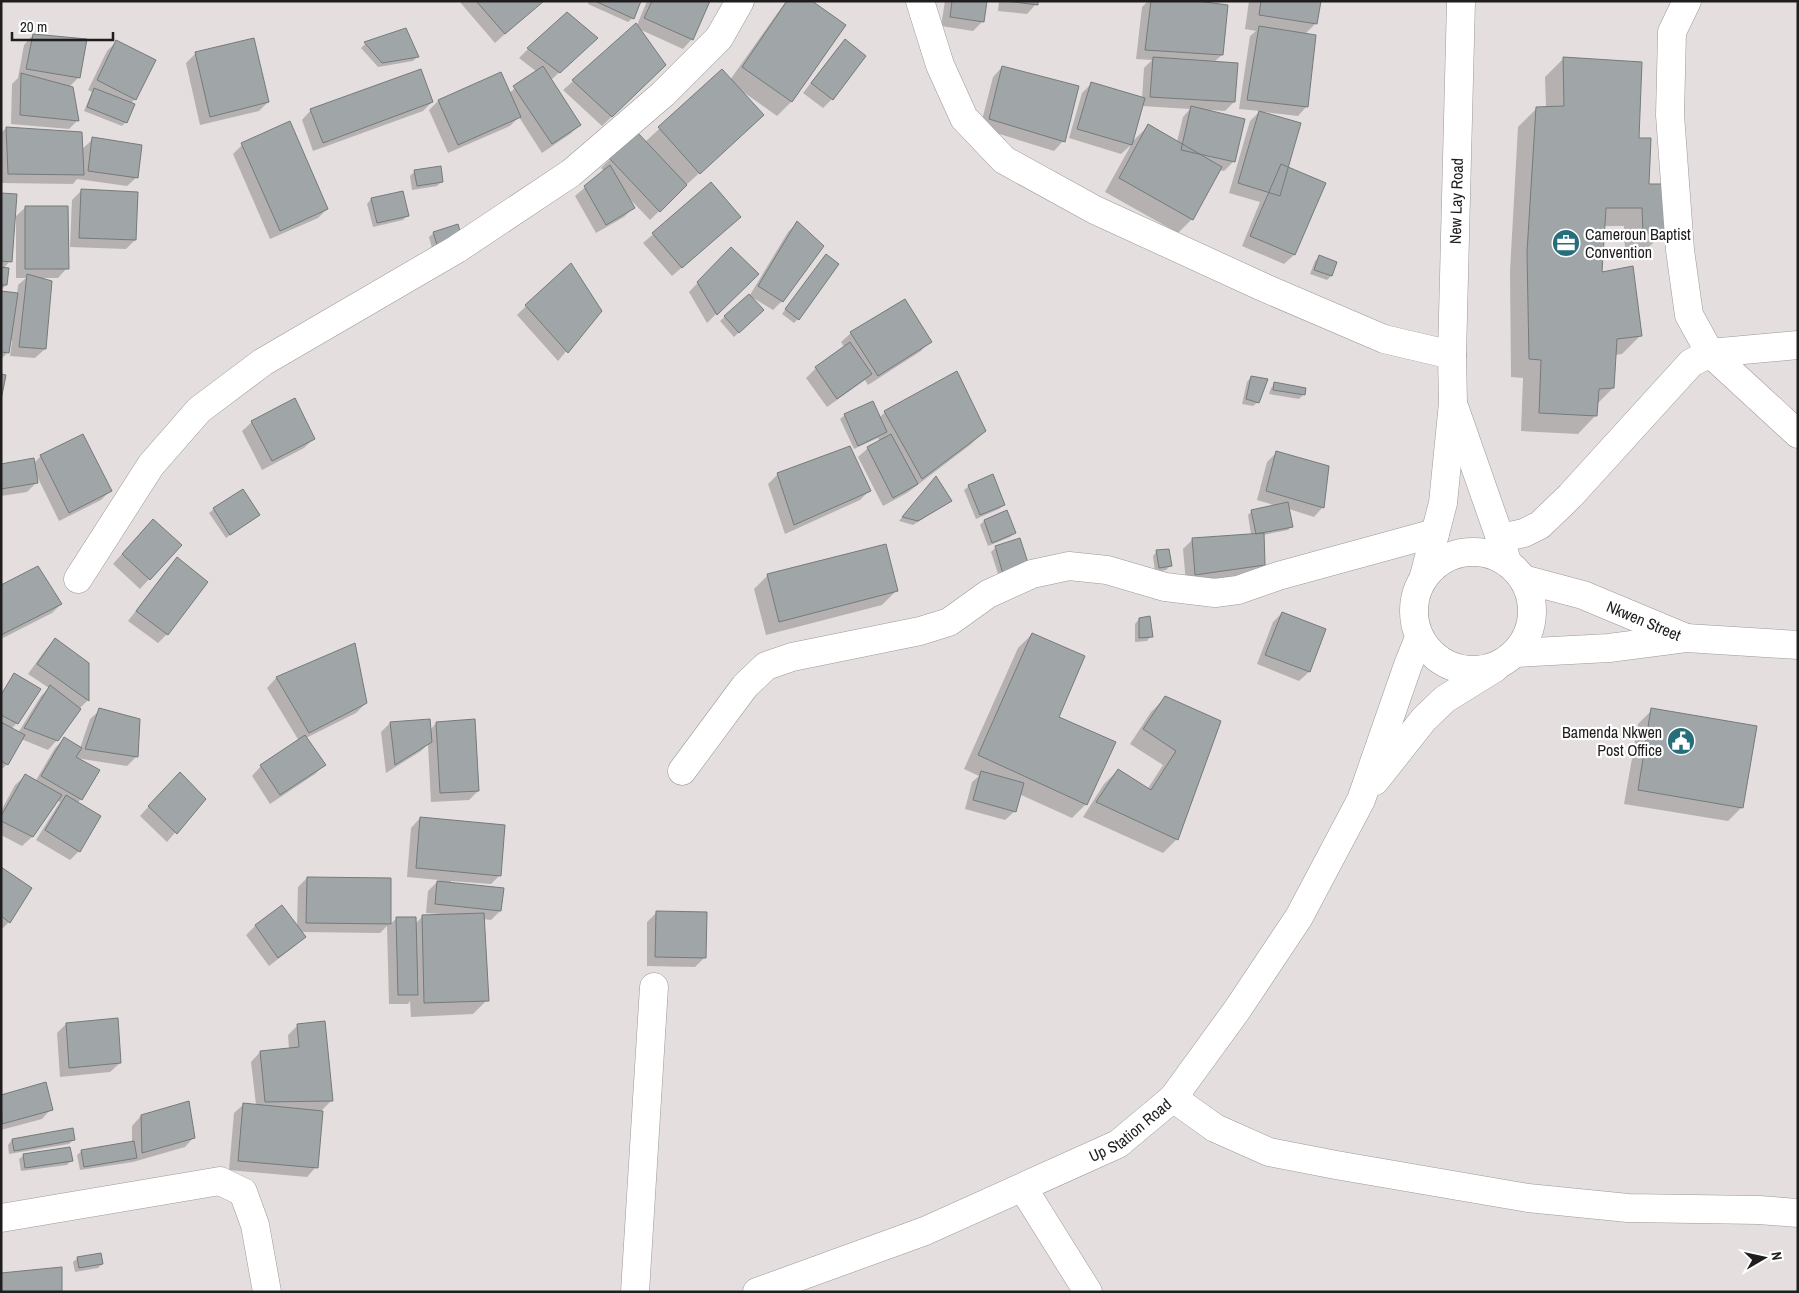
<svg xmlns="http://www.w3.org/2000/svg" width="1799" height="1293" font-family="'Archivo Narrow',sans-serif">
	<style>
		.shadow { fill: #0003; fill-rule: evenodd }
		.building { fill: #a0a5a7; stroke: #757a7b }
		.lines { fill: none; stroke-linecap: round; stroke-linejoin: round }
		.minor-casing { stroke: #9d9898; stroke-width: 29 }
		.tertiary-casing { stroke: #9d9898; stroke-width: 29 }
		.trunk-casing { stroke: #9d9898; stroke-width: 29 }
		.minor { stroke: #fff; stroke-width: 28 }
		.tertiary { stroke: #fff; stroke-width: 28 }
		.trunk { stroke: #fff; stroke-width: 28 }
		.labels { text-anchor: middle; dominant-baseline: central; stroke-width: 4.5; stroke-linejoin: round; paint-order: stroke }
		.street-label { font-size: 16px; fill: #1f1d1d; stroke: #fff }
		.poi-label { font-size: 16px; fill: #1f1d1d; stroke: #fff; text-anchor: start }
	</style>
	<rect width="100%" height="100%" fill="#e4dede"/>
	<path class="shadow" d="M 459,1 L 542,1 L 495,43 Z
		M 589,1 L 640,1 L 633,18 L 628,22 L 588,4 Z
		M 647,1 L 709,1 L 692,39 L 683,49 L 639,29 L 665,65 L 602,126 L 563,90 L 637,25 Z
		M 786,1 L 816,1 L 813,4 L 844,25 L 791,102 L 777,116 L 742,91 L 762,115 L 748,129 L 685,186 L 650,220 L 628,197 L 633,208 L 624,217 L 596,233 L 575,196 L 604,171 L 601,168 L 610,159 L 645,142 L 722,71 L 730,80 Z
		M 945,1 L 985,1 L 983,21 L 973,31 L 941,26 Z
		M 999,1 L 1037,1 L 1036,4 L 1027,14 L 998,11 Z
		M 1148,1 L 1186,1 L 1222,55 L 1214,62 L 1234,102 L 1225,111 L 1210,110 L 1209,112 L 1243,120 L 1233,162 L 1224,171 L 1219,170 L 1192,219 L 1178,233 L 1105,192 L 1131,145 L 1121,154 L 1069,138 L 1082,93 L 1091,84 L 1142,99 L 1144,68 L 1152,60 L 1136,59 L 1142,7 ZM 1142,106 L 1190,109 L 1183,117 L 1177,142 L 1148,126 L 1131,143 Z
		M 1249,1 L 1319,1 L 1316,23 L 1305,34 L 1307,106 L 1298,116 L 1263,112 L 1263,113 L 1287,168 L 1324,183 L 1294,255 L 1284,264 L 1242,246 L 1260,202 L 1229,193 L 1250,121 L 1260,111 L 1239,109 L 1250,36 L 1256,31 L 1245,29 Z
		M 406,29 L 417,57 L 413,61 L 378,67 L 361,48 L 365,44 Z
		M 33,35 L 79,77 L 69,87 L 78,120 L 69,129 L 11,124 L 12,84 L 18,78 L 24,45 Z
		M 845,41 L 832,99 L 823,108 L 803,93 L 836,50 Z
		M 116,42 L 135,99 L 130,104 L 126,122 L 122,126 L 84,111 L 92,92 L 88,90 L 107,51 Z
		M 587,47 L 551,80 L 580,125 L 570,134 L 542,153 L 519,117 L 510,126 L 448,153 L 429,110 L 438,101 L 500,74 L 509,93 L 537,72 L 519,58 L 528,49 Z
		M 196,53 L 268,102 L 259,111 L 200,125 L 186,63 Z
		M 1563,59 L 1641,64 L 1637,140 L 1648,186 L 1664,232 L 1645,251 L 1625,251 L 1624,226 L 1603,226 L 1600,274 L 1641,335 L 1622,354 L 1615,355 L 1613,388 L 1597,404 L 1596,415 L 1578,434 L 1521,431 L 1523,378 L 1511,377 L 1510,271 L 1518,127 L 1537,108 L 1546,108 L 1545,77 Z
		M 1002,67 L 1063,141 L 1054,151 L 980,128 L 993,77 Z
		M 432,102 L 423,111 L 313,151 L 302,120 L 311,110 Z
		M 6,128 L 81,150 L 93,139 L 137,177 L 127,186 L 77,179 L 73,184 L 1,183 L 1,133 Z
		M 242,145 L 327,209 L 318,218 L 270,239 L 233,154 Z
		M 415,171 L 442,181 L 437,186 L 412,190 L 410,176 Z
		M 711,184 L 730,226 L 672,276 L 643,243 Z
		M 81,191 L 135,240 L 126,249 L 70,247 L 72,200 Z
		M 402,192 L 407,216 L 403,220 L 373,227 L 367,204 L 371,199 Z
		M 1,194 L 10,261 L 3,269 L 6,285 L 2,289 Z
		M 26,207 L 67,268 L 58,278 L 40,278 L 45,349 L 35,358 L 10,356 L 12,341 L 10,340 L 8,352 L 1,359 L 1,292 L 17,295 L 18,285 L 26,278 L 16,278 L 16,216 Z
		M 797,223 L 782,301 L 773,310 L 750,296 L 762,310 L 734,337 L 720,321 L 750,295 L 788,232 Z
		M 434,233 L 462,240 L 433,252 L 429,237 Z
		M 731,248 L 757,274 L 707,323 L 689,292 Z
		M 1319,257 L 1331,276 L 1327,280 L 1310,274 L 1315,261 Z
		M 822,260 L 798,319 L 794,323 L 782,314 Z
		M 905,301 L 930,341 L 921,351 L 868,385 L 865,380 L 827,407 L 806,378 L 816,368 L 845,348 L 841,342 L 851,333 Z
		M 526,306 L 600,311 L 558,361 L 517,315 Z
		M 1251,377 L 1258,402 L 1253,406 L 1242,404 L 1247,382 Z
		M 1275,383 L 1303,395 L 1299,399 L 1269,394 L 1271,388 Z
		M 885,412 L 985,431 L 970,445 L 907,493 L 883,506 L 858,457 L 868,448 L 880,442 L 878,438 L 854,449 L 840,419 L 845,415 L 879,418 Z
		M 252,422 L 314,438 L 304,448 L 262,470 L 242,431 Z
		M 1276,453 L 1323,507 L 1314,517 L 1289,509 L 1292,526 L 1288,530 L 1263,535 L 1264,564 L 1255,574 L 1186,583 L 1183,549 L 1193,539 L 1251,535 L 1248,515 L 1252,511 L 1277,506 L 1257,500 L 1267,462 Z
		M 41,456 L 110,491 L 101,500 L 59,521 L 36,474 L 36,483 L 27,492 L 1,496 L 1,465 L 33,464 Z
		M 778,474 L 869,491 L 860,500 L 785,534 L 768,484 Z
		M 932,482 L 951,501 L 913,525 L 899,521 Z
		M 969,486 L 1004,505 L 999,509 L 976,519 L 964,490 Z
		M 214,509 L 259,515 L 226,538 L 209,513 Z
		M 984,521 L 1015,533 L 1010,537 L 988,546 L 980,525 Z
		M 143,530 L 180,545 L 140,589 L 113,564 Z
		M 1019,540 L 1027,565 L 999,577 L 991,552 L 995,548 Z
		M 1157,551 L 1170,566 L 1166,570 L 1155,572 L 1153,556 Z
		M 177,559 L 167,634 L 158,643 L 128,621 L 168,568 Z
		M 768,575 L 896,591 L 882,605 L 766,635 L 754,589 Z
		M 1,586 L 61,604 L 52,613 L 1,639 Z
		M 1282,613 L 1325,630 L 1309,672 L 1299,681 L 1257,664 L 1273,622 Z
		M 1139,619 L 1151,636 L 1147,641 L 1135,642 L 1135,624 Z
		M 1032,634 L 1057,717 L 1086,804 L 1072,818 L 1019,794 L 1015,811 L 1005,820 L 965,809 L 972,782 L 979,776 L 964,769 L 1018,648 Z
		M 55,639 L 88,700 L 79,709 L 57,740 L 48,750 L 21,739 L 7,764 L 1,770 L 1,694 L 14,675 L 17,723 L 11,729 L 18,733 L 41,696 L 49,688 L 28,674 L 46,649 Z
		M 354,644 L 366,703 L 356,713 L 306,738 L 324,765 L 315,774 L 270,804 L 252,776 L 261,766 L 299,741 L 267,688 L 276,678 Z
		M 1165,698 L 1220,722 L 1177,839 L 1163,853 L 1083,817 L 1104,784 L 1118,770 L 1147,790 L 1163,765 L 1130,744 L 1151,712 Z
		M 100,710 L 137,756 L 127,766 L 76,758 L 98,771 L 78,803 L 79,851 L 70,860 L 36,840 L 60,802 L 57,800 L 32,837 L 22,846 L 1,835 L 1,811 L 15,785 L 25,776 L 35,782 L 55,748 L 64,739 L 80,748 L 90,719 Z
		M 1652,710 L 1742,807 L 1728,821 L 1624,804 L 1638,724 Z
		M 390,723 L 430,730 L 436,723 L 478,791 L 469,800 L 431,802 L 428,744 L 421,751 L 386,773 L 381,732 Z
		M 170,783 L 204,799 L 167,842 L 140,816 Z
		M 420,818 L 500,875 L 491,884 L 451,881 L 451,883 L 500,911 L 491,920 L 483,919 L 487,1000 L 473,1014 L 411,1017 L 410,1001 L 408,1004 L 389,1004 L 387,926 L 380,933 L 301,932 L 304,937 L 295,946 L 269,966 L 246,935 L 255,926 L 282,906 L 297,927 L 298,887 L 307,878 L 390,879 L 389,925 L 396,919 L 415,924 L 422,917 L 441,914 L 426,913 L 428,891 L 439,880 L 407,877 L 411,828 Z
		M 1,868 L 9,922 L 1,930 Z
		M 656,913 L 704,958 L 695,967 L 647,966 L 647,922 Z
		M 66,1024 L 120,1063 L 110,1072 L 60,1077 L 57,1033 Z
		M 298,1025 L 331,1101 L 321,1111 L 316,1167 L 307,1177 L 229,1170 L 234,1113 L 244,1104 L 256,1105 L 251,1062 L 260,1052 L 289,1049 L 288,1035 Z
		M 1,1097 L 51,1109 L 42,1119 L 1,1130 Z
		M 141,1116 L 194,1137 L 185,1147 L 133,1162 L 80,1170 L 77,1155 L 82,1151 L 132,1142 L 132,1126 Z
		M 74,1139 L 69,1144 L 9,1154 L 8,1145 L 12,1140 Z
		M 24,1155 L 71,1161 L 67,1165 L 21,1171 L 19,1159 Z
		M 78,1258 L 102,1264 L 98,1268 L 75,1272 L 73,1262 Z"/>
	<path class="building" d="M 476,1 L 544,1 L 505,34 Z
		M 595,1 L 641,1 L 634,19 Z
		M 652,1 L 710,1 L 693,40 L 644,18 Z
		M 787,1 L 812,1 L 846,25 L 792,102 L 742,67 Z
		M 952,1 L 987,1 L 984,22 L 950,17 Z
		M 1007,1 L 1038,1 L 1038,5 Z
		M 1151,1 L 1197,1 L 1228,5 L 1223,55 L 1145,50 Z
		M 1261,1 L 1321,1 L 1317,24 L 1259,15 Z
		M 567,12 L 598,38 L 560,73 L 527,48 Z
		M 636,23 L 666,65 L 612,117 L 572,80 Z
		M 1259,26 L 1316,35 L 1308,107 L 1247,100 Z
		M 406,28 L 419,57 L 382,63 L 364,42 Z
		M 33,34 L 87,39 L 80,78 L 26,69 Z
		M 254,38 L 269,102 L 210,117 L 195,52 Z
		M 845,39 L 866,56 L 833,100 L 811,83 Z
		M 116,40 L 156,60 L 136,100 L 97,80 Z
		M 1153,57 L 1238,63 L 1235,102 L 1150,97 Z
		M 1563,57 L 1642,62 L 1639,138 L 1651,138 L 1649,184 L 1664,184 L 1665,233 L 1643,233 L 1642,208 L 1606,208 L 1602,272 L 1633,266 L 1642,336 L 1617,339 L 1614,388 L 1599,389 L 1597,416 L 1539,413 L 1541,360 L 1529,359 L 1527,252 L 1536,107 L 1564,106 Z
		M 543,66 L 581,125 L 552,144 L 513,86 Z
		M 1002,66 L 1079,86 L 1065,142 L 989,119 Z
		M 421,69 L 433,102 L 323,143 L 310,109 Z
		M 722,69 L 764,115 L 700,174 L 658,127 Z
		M 501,72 L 521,117 L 458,145 L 438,100 Z
		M 21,73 L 73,87 L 79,121 L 20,115 Z
		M 1091,82 L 1145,98 L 1132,145 L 1077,129 Z
		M 94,88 L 135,104 L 127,123 L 87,107 Z
		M 1191,106 L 1245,119 L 1235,162 L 1181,150 Z
		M 1259,111 L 1301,123 L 1280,196 L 1238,183 Z
		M 290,121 L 328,209 L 280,231 L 241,143 Z
		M 1148,124 L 1222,167 L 1193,220 L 1119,178 Z
		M 6,127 L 82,132 L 84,175 L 8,174 Z
		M 637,132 L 687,185 L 660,212 L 609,158 Z
		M 92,137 L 142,145 L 138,178 L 88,171 Z
		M 1281,164 L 1326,183 L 1295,255 L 1250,236 Z
		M 610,165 L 635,208 L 606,225 L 584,186 Z
		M 441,166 L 443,182 L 417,186 L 414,170 Z
		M 711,182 L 741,217 L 682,268 L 652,233 Z
		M 81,189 L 138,192 L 136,240 L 79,238 Z
		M 403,191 L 409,216 L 377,223 L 371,198 Z
		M 1,193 L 17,194 L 12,262 L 1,261 Z
		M 25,206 L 68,206 L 69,269 L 25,269 Z
		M 797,221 L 824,246 L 783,302 L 758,286 Z
		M 458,224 L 463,241 L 438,248 L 433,232 Z
		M 731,247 L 759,274 L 717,315 L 697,282 Z
		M 826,254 L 839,264 L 799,320 L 785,309 Z
		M 1319,255 L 1337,262 L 1332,276 L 1314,270 Z
		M 571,263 L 602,311 L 568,353 L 525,305 Z
		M 1,267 L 9,268 L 7,285 L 1,285 Z
		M 27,274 L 52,281 L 46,349 L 19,347 Z
		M 1,291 L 18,293 L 9,353 L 1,352 Z
		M 749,294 L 764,310 L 739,333 L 724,316 Z
		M 905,299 L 932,342 L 878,376 L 850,332 Z
		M 850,342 L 872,374 L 837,399 L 815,367 Z
		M 957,371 L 986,431 L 922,479 L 884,411 Z
		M 1,374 L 6,375 L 1,400 Z
		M 1251,376 L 1268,379 L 1259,403 L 1246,399 Z
		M 1274,382 L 1306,388 L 1305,395 L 1273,390 Z
		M 295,398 L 315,439 L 272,461 L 251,421 Z
		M 873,401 L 887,432 L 858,446 L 844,414 Z
		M 83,434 L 112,491 L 69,513 L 40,455 Z
		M 891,434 L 918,484 L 893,498 L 867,447 Z
		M 850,446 L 871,491 L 794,525 L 777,473 Z
		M 1276,451 L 1329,466 L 1324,508 L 1266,491 Z
		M 34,458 L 38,483 L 1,489 L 1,464 Z
		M 993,474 L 1005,505 L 980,515 L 968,485 Z
		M 936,476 L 952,501 L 918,521 L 902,517 Z
		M 243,489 L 260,515 L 230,535 L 213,508 Z
		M 1288,502 L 1293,527 L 1256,534 L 1251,510 Z
		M 1007,510 L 1016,533 L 992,543 L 984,520 Z
		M 153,519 L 182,545 L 150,580 L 122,554 Z
		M 1264,533 L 1265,565 L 1195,575 L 1192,538 Z
		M 1020,538 L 1029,566 L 1003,574 L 995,546 Z
		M 886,544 L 898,591 L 779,622 L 767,574 Z
		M 1169,549 L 1172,566 L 1159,568 L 1156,550 Z
		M 177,557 L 208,582 L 168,635 L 136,611 Z
		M 38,566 L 62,604 L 1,635 L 1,585 Z
		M 1282,612 L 1326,629 L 1310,672 L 1265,655 Z
		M 1150,616 L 1153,637 L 1139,638 L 1139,618 Z
		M 1032,633 L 1085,656 L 1059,717 L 1116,742 L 1087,805 L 978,755 Z
		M 55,638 L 89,663 L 89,701 L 37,664 Z
		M 355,643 L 367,703 L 309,733 L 276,677 Z
		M 14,673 L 41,689 L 18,724 L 1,715 L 1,695 Z
		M 50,685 L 81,709 L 58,741 L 24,728 Z
		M 1165,696 L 1221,721 L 1178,840 L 1096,802 L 1118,769 L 1151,790 L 1176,751 L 1143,729 Z
		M 99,708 L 140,719 L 138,757 L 85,749 Z
		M 1651,708 L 1757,726 L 1743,808 L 1638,790 Z
		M 430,719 L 432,742 L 395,765 L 390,722 Z
		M 475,719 L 479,791 L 440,793 L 436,722 Z
		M 1,722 L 25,735 L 8,765 L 1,761 Z
		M 305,735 L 326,765 L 280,795 L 260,765 Z
		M 64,737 L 82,748 L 76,757 L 100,770 L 82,800 L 41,776 Z
		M 981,771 L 1024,783 L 1016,812 L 973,800 Z
		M 180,772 L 206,799 L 177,834 L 148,806 Z
		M 25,774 L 62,795 L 33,837 L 1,821 L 1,816 Z
		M 66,795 L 101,816 L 80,852 L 45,830 Z
		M 420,817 L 505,825 L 501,876 L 416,868 Z
		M 1,867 L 32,888 L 10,923 L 1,916 Z
		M 307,877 L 391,878 L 391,924 L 306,923 Z
		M 437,881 L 504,888 L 501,911 L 435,904 Z
		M 282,905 L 306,937 L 278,958 L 255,925 Z
		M 656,911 L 707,912 L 706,958 L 655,957 Z
		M 484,913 L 489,1001 L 424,1003 L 422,915 Z
		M 396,917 L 416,917 L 418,995 L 398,995 Z
		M 118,1018 L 121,1063 L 69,1068 L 66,1023 Z
		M 325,1021 L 333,1101 L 265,1102 L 260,1051 L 299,1047 L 297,1024 Z
		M 46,1082 L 53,1110 L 2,1124 L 1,1095 Z
		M 189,1101 L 195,1138 L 142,1153 L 141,1115 Z
		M 243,1103 L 323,1111 L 318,1168 L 238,1161 Z
		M 73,1128 L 75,1140 L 14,1151 L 12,1139 Z
		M 134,1141 L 137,1158 L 84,1167 L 81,1150 Z
		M 70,1147 L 73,1161 L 25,1168 L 23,1154 Z
		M 101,1253 L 103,1264 L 79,1268 L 77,1257 Z
		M 62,1267 L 62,1292 L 1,1292 L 1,1273 Z"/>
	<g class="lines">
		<defs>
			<path id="minor" d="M 1687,1 L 1672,32 L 1670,115 L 1680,250 L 1689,315 L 1710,353 L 1798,345
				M 1500,538 L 1524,533 L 1540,525 L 1570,496 L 1691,363 L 1710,353 L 1798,434
				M 78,579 L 151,465 L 199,410 L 263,362 L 457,249 L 571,173 L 663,94 L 719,38 L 740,1
				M 682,771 L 745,686 L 766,666 L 792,657 L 920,631 L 949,622 L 988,594 L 1032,574 L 1069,566 L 1107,570 L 1165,587 L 1215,593 L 1238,590 L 1278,576 L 1435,533
				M 1023,1188 L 1088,1292
				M 1,1218 L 220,1181 L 243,1192 L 255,1225 L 267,1292
				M 635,1292 L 654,987"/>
			<path id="tertiary" d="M 920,1 L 940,65 L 964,118 L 1004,160 L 1095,210 L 1265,288 L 1384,339 L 1452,355
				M 1173,1098 L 1215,1128 L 1269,1152 L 1336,1165 L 1528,1198 L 1628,1208 L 1759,1210 L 1798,1213"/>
			<g id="trunk">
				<path d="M 1455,409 L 1500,538 L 1507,562"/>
				<circle cx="1473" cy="611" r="59"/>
				<path id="s1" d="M 1424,576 L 1443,503 L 1453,403 L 1452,355 L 1461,1"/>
				<path id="s2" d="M 1523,579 L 1583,595 L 1686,638"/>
				<path d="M 1515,653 L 1609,648 L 1686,638 L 1798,645"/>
				<path d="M 1375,781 L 1424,719 L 1445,699 L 1495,668"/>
				<path id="s3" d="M 757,1292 L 925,1231 L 1118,1144 L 1173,1098 L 1237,1010 L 1299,917 L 1361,800 L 1408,665 L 1419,638"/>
			</g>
		</defs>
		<use href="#minor" class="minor-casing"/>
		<use href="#tertiary" class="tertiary-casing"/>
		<use href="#trunk" class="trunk-casing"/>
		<use href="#minor" class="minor"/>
		<use href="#tertiary" class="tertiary"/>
		<use href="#trunk" class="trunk"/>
	</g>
	<defs>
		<symbol id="office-disc" viewBox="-11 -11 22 22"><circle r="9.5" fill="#276e7b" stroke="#fff"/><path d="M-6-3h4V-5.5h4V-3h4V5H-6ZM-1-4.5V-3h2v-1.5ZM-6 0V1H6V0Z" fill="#fff"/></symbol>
		<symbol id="civic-disc" viewBox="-11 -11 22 22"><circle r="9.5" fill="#276e7b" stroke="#fff"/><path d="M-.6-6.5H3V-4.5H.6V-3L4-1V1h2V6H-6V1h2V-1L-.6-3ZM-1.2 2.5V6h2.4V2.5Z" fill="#fff"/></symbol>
	</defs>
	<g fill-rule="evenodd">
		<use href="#office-disc" x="1550" y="227" width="32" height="32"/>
		<use href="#civic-disc" x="1665" y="725" width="32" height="32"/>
	</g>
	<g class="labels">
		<g class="street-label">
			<text stroke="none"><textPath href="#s1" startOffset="378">New Lay Road</textPath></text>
			<text stroke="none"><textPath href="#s2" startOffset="128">Nkwen Street</textPath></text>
			<text stroke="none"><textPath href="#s3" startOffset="408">Up Station Road</textPath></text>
		</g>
		<g class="poi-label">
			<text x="1585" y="234">Cameroun Baptist<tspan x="1585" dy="18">Convention</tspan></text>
			<text x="1662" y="732" text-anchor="end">Bamenda Nkwen<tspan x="1662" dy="18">Post Office</tspan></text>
		</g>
	</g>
	<rect width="1799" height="1293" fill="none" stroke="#1f1d1d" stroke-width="5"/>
	<g transform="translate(1764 1258) rotate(81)" stroke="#ffffff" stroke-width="4" paint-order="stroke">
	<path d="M0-4L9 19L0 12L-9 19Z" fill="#1f1d1d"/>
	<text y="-8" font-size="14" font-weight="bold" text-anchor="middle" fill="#1f1d1d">N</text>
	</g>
	<path d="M12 32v8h101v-8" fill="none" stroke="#1f1d1d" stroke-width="2.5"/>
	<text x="20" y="32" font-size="15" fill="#1f1d1d" stroke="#ffffff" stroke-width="4" paint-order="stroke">20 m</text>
</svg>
